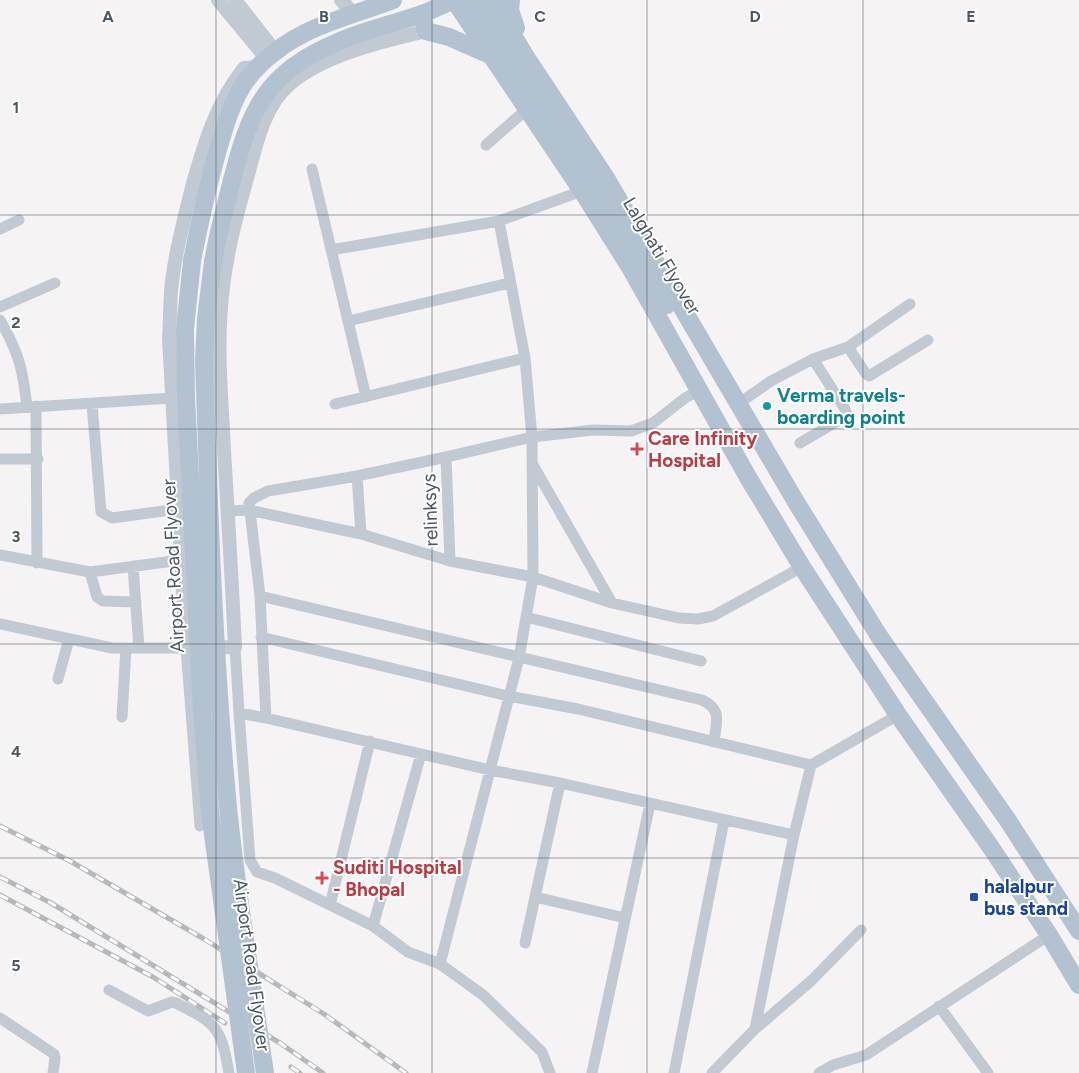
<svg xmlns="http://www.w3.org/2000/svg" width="1079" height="1073" font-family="Figtree,sans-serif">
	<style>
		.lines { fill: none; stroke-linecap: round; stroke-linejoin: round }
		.minor { stroke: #c1cad2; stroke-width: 11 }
		.tertiary { stroke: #c1cad2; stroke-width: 14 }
		.primary { stroke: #b3c2d1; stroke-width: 18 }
		.rail-casing { stroke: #b5b8bd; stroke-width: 5 }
		.rail { stroke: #fff; stroke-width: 3; stroke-dasharray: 9; stroke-linecap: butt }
		.primary-bridge { stroke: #b3c2d1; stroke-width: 18 }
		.grid { fill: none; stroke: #4a5661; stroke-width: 1; stroke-opacity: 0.55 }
		.culture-dot { fill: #0f9aa8; stroke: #fff; stroke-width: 2 }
		.health-dot { fill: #e0444e; stroke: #fff; stroke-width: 2 }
		.transit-dot { fill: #1a4fb4; stroke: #fff; stroke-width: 2 }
		.labels { text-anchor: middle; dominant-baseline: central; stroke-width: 4; stroke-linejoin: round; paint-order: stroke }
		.street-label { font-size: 19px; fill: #4a5661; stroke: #fff }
		.culture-label { font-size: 19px; font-weight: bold; fill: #0d838f; stroke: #fff; text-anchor: start }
		.health-label { font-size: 19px; font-weight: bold; fill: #be3a42; stroke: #fff; text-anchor: start }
		.transit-label { font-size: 19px; font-weight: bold; fill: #164399; stroke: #fff; text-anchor: start }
		.grid-label { font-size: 16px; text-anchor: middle; font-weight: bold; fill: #4a5661; stroke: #fff; stroke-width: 4; stroke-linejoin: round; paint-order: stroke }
	</style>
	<rect width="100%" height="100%" fill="#f5f3f3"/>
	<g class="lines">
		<path class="minor" d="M 486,145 L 527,109
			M 312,169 L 366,397
			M 0,229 L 19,220
			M 331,250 L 499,221 L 582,191
			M 0,307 L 55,283
			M 0,320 C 19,353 23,370 27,407
			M 348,321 L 509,283
			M 848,347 L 866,374 L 869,376 L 928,340
			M 92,404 L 101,512 L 112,518 L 178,509
			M 335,404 L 525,358
			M 738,404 L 771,381 L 813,359 L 848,347 L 910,304
			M 36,406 L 37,563
			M 0,409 L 172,398
			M 800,443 L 841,419 L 846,412 L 845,409 L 813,359
			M 446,457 L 450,561
			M 0,459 L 38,459
			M 533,465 L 612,603
			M 357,476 L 361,534
			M 228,511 L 249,510 L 361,534 L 450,561 L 533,577 L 612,603 L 679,618 L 698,619 L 713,616 L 802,567
			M 0,555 L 90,572 L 181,560
			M 133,566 L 139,648
			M 90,572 L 97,597 L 103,601 L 136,602
			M 260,596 L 702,700 C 723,710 716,722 714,742
			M 526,617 L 701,661
			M 0,624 L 112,648 L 186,648 L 200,826
			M 261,637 L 508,696 L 578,709 L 811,765 L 898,715
			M 235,647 L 239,713
			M 58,679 L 69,639
			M 122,717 L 126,648
			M 266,718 L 490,770 L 560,783 L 794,835
			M 535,897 L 625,918
			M 330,905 L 370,741
			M 373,926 L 421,754
			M 525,943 L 560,783
			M 440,964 L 519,658 L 533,577 L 532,437 L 525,358 L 499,221
			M 109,990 L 148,1011 L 172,1002 L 176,1003 C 217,1024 221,1027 229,1073
			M 939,1006 L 988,1073
			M 0,1018 L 54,1054 L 55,1058 L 53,1073
			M 755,1029 L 794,835 L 811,765
			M 550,1073 L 542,1052 L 483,995 L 440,964 L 408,952 L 373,926 L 275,878 L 257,872 L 250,860 L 239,713 L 266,718 L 260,596 L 249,503 L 254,498 L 268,491 L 357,476 L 446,457 L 532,437 L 593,430 L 631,431 L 653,423 L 685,398 L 698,391
			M 592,1073 L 650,804
			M 674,1073 L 724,821
			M 712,1073 L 755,1029 L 811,981 L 861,930
			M 819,1073 L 833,1065 L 866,1055 L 1049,935"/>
		<path class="tertiary" d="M 218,0 L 267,59
			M 235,0 L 275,51
			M 341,0 L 354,14
			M 258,67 L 244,68 C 216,103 204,144 192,187 C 184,221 174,256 171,292 C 170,307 170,323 169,338 L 186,648 L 235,647 C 232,582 228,516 224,451 C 222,403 217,355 221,308 C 224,261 236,217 249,171 C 257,141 265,105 290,84 C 323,55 384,41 426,31"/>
		<path class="primary" d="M 454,0 L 582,191 L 631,269 L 749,479 L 802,567 L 898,715 L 992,849 L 1049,935 L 1079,985
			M 472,0 L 579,160 L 667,305
			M 492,0 L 526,57 L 606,178 L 796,502 L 879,636 L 1009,822 L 1079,931
			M 511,0 L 510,10 L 516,28
			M 422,15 L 426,31 L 449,37 L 490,55
			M 192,261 C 199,225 207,189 217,153 C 224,129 231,103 245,82 C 253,71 264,60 275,52 C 308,25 354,15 393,0
			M 213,262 C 217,237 224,212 230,188 C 249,112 263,73 340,41 C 365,30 393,24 419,15 C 431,11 442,5 454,0"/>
		<defs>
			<path id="rail" d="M 0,826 L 70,861 L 204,939 L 324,1014 L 406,1073
				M 0,877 L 51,903 L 280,1043 L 323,1073
				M 0,895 L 153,977 L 225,1023
				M 291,1067 L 300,1073"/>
		</defs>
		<use href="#rail" class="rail-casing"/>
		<use href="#rail" class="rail"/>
		<path class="primary-bridge" d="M 192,261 L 185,329 L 186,398 L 202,712 L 210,813 L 246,1073
			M 213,262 L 206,318 L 204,361 C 209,510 214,659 228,807 C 237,896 252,985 265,1073"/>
	</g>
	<path class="grid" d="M 216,0 L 216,1073M 432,0 L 432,1073M 647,0 L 647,1073M 863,0 L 863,1073M 0,215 L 1079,215M 0,429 L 1079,429M 0,644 L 1079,644M 0,858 L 1079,858"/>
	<circle class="culture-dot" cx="767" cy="406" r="5"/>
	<g class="health-dot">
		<path d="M634.5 441.5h5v5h5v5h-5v5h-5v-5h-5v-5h5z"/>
		<path d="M319.5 870.5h5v5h5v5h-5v5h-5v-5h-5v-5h5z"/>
	</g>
	<rect class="transit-dot" x="969" y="892" width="10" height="10" rx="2.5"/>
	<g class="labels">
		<g class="street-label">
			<text transform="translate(662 256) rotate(59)">Lalghati Flyover</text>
			<text transform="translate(430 510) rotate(-92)">relinksys</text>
			<text transform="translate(173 566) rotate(-93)">Airport Road Flyover</text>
			<text transform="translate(252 965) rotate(82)">Airport Road Flyover</text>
		</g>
		<g class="culture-label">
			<text x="777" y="395">Verma travels-<tspan x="777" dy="22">boarding point</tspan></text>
		</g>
		<g class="health-label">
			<text x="648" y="438">Care Infinity<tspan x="648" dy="22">Hospital</tspan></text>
			<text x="333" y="867">Suditi Hospital<tspan x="333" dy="22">- Bhopal</tspan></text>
		</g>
		<g class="transit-label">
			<text x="984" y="886">halalpur<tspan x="984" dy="22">bus stand</tspan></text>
		</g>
	</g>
	<g class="grid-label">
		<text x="108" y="22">A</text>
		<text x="324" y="22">B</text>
		<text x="540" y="22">C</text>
		<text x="755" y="22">D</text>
		<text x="971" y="22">E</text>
		<text x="16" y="113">1</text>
		<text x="16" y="328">2</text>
		<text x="16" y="542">3</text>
		<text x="16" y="757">4</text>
		<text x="16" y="971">5</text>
	</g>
</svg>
